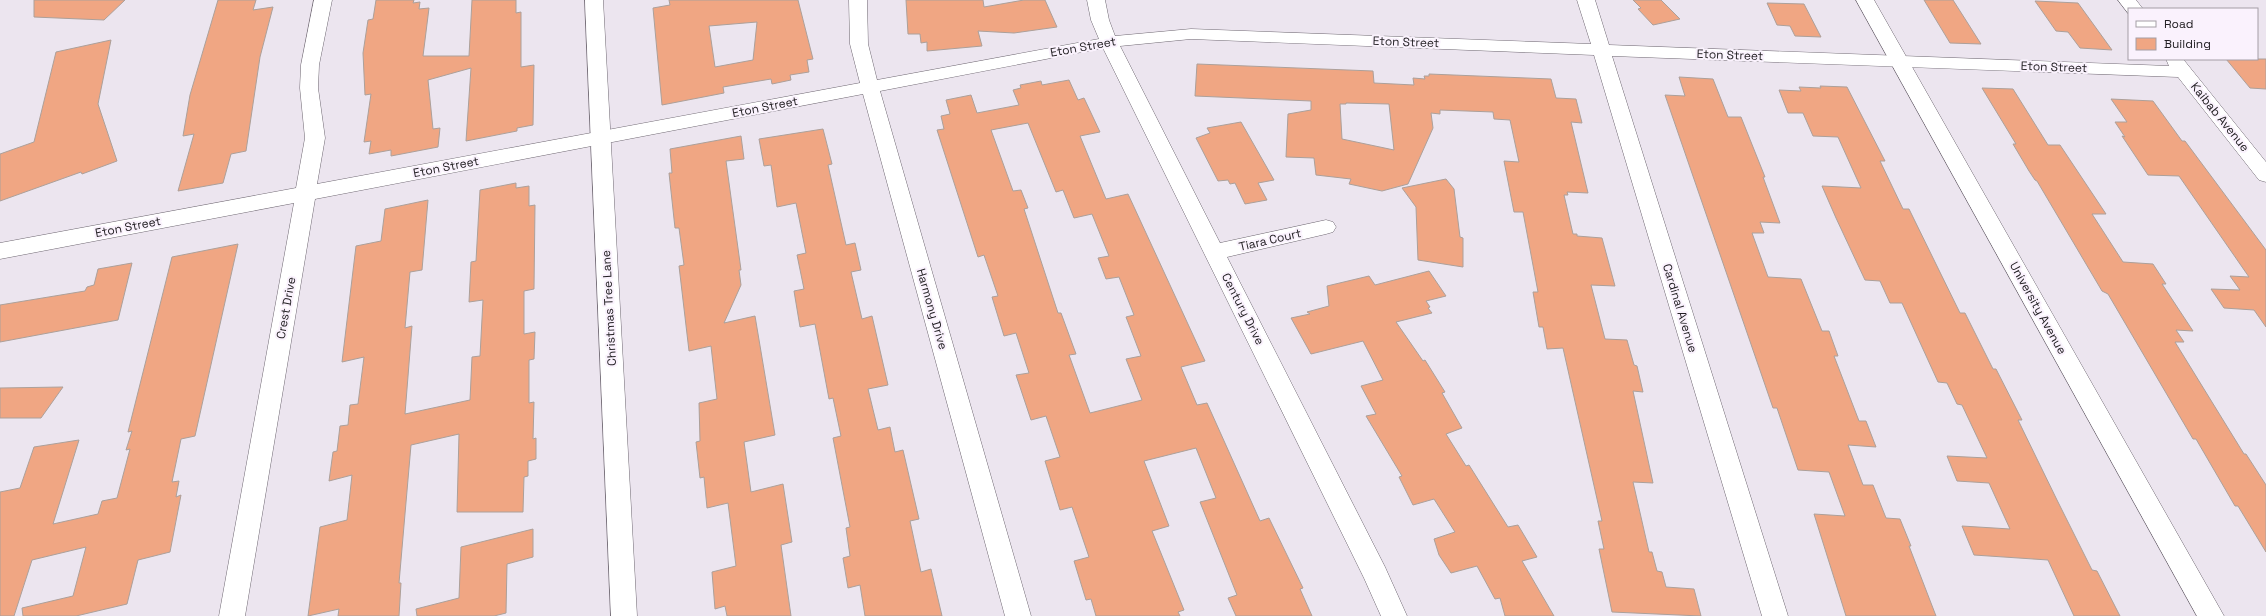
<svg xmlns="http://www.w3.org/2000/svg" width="2266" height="616" font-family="'Space Grotesk',sans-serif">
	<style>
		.building { fill: #f0a683; stroke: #aca09a; fill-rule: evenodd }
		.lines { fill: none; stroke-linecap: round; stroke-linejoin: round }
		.minor-casing { stroke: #6f6872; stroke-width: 1 }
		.tertiary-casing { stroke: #6f6872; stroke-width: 1 }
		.minor { fill: #fff; fill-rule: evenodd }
		.tertiary { fill: #fff; fill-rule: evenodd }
		.labels { text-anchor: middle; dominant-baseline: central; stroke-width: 4; stroke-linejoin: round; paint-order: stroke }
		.street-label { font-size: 12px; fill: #232024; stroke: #faf2fd }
	</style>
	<rect width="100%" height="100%" fill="#ece5ef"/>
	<path class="building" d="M 34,0 L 125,0 L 104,20 L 34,17 Z
		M 218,0 L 256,0 L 253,10 L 273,7 L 260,57 L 246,151 L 231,154 L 223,183 L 178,191 L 194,134 L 183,136 L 190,95 Z
		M 376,0 L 414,0 L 413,3 L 420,2 L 419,9 L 429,8 L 423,56 L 469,56 L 472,0 L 516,0 L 516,13 L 521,12 L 521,67 L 534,65 L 533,125 L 517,128 L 517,131 L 466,141 L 471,68 L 428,80 L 433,129 L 440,128 L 438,147 L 391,156 L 391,150 L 369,154 L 371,141 L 364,142 L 371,94 L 365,95 L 363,53 L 368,20 L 373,19 Z
		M 669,0 L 798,0 L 813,59 L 807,60 L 809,72 L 790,75 L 791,80 L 772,84 L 771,79 L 723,87 L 724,93 L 662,105 L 653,8 L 670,5 ZM 757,22 L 753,60 L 715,67 L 709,26 Z
		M 906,0 L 983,0 L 984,7 L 1024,0 L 1045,0 L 1057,27 L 1014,33 L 978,31 L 982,46 L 927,51 L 927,42 L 921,43 L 920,34 L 908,34 Z
		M 1633,0 L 1661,0 L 1680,19 L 1653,25 L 1638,9 L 1641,8 Z
		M 1924,0 L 1953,0 L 1981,44 L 1950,43 Z
		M 2035,1 L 2078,3 L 2112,50 L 2080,48 L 2068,32 L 2056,31 Z
		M 1767,3 L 1804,4 L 1821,37 L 1795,36 L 1790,26 L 1777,25 Z
		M 111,40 L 98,104 L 117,161 L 82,174 L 81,172 L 0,201 L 0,154 L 34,142 L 56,52 Z
		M 2226,59 L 2266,59 L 2266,89 L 2250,88 Z
		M 1197,64 L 1373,71 L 1374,83 L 1414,85 L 1413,78 L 1425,79 L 1424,76 L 1429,76 L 1429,74 L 1551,79 L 1556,98 L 1576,99 L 1582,123 L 1571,122 L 1588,193 L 1567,192 L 1568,195 L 1564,195 L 1573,234 L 1577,234 L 1577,236 L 1602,238 L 1615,286 L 1591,285 L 1605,339 L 1627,340 L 1634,365 L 1637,366 L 1643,392 L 1633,391 L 1653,483 L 1633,482 L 1649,552 L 1652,552 L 1657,571 L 1662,572 L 1666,587 L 1694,589 L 1701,616 L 1612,612 L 1599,549 L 1604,549 L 1598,521 L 1602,521 L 1563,348 L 1547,349 L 1543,327 L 1539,327 L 1533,292 L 1538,292 L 1523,212 L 1514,212 L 1504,161 L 1519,162 L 1510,120 L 1494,119 L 1493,112 L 1440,110 L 1440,114 L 1431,113 L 1433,128 L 1408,184 L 1382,191 L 1349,184 L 1351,179 L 1316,175 L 1314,158 L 1286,157 L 1288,114 L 1311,110 L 1311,101 L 1195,96 ZM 1346,103 L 1389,104 L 1394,150 L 1342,139 L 1340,104 L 1346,104 Z
		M 1679,77 L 1713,79 L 1728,117 L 1741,117 L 1765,177 L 1763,177 L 1780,223 L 1760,222 L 1764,233 L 1752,233 L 1768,277 L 1801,279 L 1822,331 L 1829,331 L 1838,356 L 1834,356 L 1859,421 L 1866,421 L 1876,447 L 1848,445 L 1863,485 L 1873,485 L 1886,518 L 1900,519 L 1911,546 L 1909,546 L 1936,616 L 1846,616 L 1814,514 L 1845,516 L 1829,472 L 1798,470 L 1777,408 L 1773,408 L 1665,95 L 1685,96 Z
		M 1069,80 L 1078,100 L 1084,98 L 1100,132 L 1080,136 L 1106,199 L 1128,194 L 1205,361 L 1181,367 L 1197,405 L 1207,403 L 1260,521 L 1269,518 L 1303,588 L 1300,589 L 1312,616 L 1236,616 L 1228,598 L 1237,595 L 1200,502 L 1216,498 L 1196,448 L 1144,461 L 1169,526 L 1152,531 L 1184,610 L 1178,612 L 1180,616 L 1096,616 L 1091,599 L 1086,600 L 1074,561 L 1089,557 L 1072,507 L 1060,510 L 1045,461 L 1060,457 L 1046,416 L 1031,420 L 1016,375 L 1029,373 L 1016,333 L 1004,336 L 992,297 L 998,296 L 984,255 L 978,257 L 937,130 L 944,129 L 941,116 L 950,114 L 946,100 L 971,95 L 977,113 L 1019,105 L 1013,90 L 1021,88 L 1020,85 L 1041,81 L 1042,85 ZM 1028,123 L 1056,192 L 1063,190 L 1074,218 L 1092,214 L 1109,256 L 1098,258 L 1106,279 L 1119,277 L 1134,315 L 1126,317 L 1141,356 L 1126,359 L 1142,400 L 1090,413 L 1069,355 L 1076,354 L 1061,313 L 1058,313 L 1024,209 L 1028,208 L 1021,190 L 1013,191 L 991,130 Z
		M 1820,86 L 1847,87 L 1885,161 L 1880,161 L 1903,209 L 1909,209 L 1960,313 L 1965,313 L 1993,369 L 1996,369 L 2022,420 L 2018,420 L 2057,500 L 2092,570 L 2097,571 L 2120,616 L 2074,616 L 2048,560 L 1974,555 L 1962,526 L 2010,529 L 1989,483 L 1957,481 L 1947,456 L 1987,458 L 1962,405 L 1957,404 L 1947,383 L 1938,382 L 1902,303 L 1890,303 L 1880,281 L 1865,280 L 1836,218 L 1822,186 L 1861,188 L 1838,137 L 1813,136 L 1803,113 L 1788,113 L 1779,90 L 1801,91 L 1799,87 L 1821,88 Z
		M 1982,88 L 2013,89 L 2048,145 L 2060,145 L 2106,214 L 2092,214 L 2123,262 L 2153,264 L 2166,284 L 2162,284 L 2193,331 L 2176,330 L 2184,342 L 2175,342 L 2244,454 L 2246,454 L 2266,485 L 2266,552 L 2238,506 L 2235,506 L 2196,439 L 2193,439 L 2108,294 L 2102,291 L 2037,181 L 2035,180 L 2029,171 L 2013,144 L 2016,144 Z
		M 2111,99 L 2153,101 L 2182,141 L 2185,141 L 2266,250 L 2266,327 L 2254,310 L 2224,308 L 2211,289 L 2240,290 L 2230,276 L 2249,277 L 2179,176 L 2148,175 L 2122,136 L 2125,137 L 2115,122 L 2127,122 Z
		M 1241,122 L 1274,180 L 1258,183 L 1267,200 L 1245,204 L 1235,183 L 1230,184 L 1228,180 L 1218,181 L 1196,138 L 1210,133 L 1207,128 Z
		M 823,129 L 832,164 L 828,165 L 846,245 L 855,243 L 861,270 L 851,272 L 862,319 L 872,316 L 888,385 L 868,389 L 878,430 L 890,427 L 895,452 L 903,450 L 919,519 L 910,521 L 921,572 L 931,569 L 942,616 L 865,616 L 860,585 L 848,588 L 843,558 L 850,556 L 846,528 L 850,527 L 833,438 L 841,436 L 833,398 L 829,399 L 815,324 L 800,327 L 794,291 L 804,289 L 797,255 L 806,253 L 796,203 L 777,207 L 771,165 L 764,166 L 759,139 Z
		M 741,136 L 744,159 L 726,161 L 741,270 L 739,270 L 741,285 L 724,323 L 755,316 L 775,435 L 744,442 L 751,492 L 783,484 L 792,542 L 781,545 L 791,616 L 727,616 L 725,606 L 715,609 L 712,572 L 736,566 L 728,503 L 707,508 L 704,477 L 700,478 L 696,442 L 700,441 L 699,403 L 717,399 L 711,346 L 689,351 L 679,266 L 684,265 L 679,228 L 675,228 L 669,173 L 672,173 L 670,149 Z
		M 1446,179 L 1454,189 L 1460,237 L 1463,238 L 1463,267 L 1418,260 L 1416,207 L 1402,188 Z
		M 516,183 L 516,188 L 529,186 L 529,206 L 535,205 L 534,289 L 524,291 L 524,334 L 535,332 L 534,359 L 529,360 L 529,403 L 534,402 L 533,439 L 536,438 L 536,459 L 528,461 L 528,476 L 524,477 L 523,512 L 457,512 L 459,434 L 411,445 L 399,583 L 401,583 L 399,616 L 338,616 L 339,609 L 308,616 L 320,527 L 347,520 L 352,475 L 329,481 L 333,452 L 337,451 L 340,426 L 348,425 L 350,405 L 358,404 L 364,357 L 342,362 L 356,246 L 381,241 L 385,209 L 428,200 L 422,270 L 410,272 L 405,328 L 412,326 L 405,414 L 470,400 L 472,357 L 480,356 L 483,300 L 469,302 L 471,262 L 476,261 L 480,190 Z
		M 238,244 L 195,436 L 181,439 L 172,482 L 179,481 L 176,497 L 181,495 L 170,552 L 138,560 L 127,604 L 76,616 L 23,616 L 22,608 L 73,596 L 86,547 L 32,560 L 14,616 L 0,616 L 0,492 L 20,488 L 34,447 L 79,440 L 53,524 L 98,514 L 102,501 L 117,498 L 130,449 L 126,450 L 132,431 L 128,432 L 172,257 Z
		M 132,263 L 118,320 L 0,342 L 0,305 L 85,291 L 87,287 L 94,285 L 98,269 Z
		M 1429,271 L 1446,296 L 1426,301 L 1430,307 L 1428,308 L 1432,313 L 1396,322 L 1423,361 L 1425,360 L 1445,392 L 1442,393 L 1462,428 L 1446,434 L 1466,466 L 1469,465 L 1508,527 L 1518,525 L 1537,557 L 1522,561 L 1554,616 L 1505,616 L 1500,598 L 1495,599 L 1477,566 L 1451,573 L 1439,555 L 1434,539 L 1455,532 L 1434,499 L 1413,505 L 1399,477 L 1402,476 L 1366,416 L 1376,414 L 1361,386 L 1383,380 L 1363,341 L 1311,354 L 1291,318 L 1310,314 L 1307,312 L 1329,306 L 1327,286 L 1369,276 L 1375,285 Z
		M 63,387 L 41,418 L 0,418 L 0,388 Z
		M 533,529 L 533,557 L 507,564 L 506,613 L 494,616 L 417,616 L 416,609 L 459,598 L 461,547 Z"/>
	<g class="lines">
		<defs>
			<path id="minor" d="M 314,0 L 332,0 L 319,65 L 318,88 L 325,138 L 317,184 L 860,83 L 850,44 L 849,0 L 867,0 L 868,44 L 877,80 L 1099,39 L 1091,20 L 1087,0 L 1105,0 L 1109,20 L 1115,36 L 1191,29 L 1591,44 L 1577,0 L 1595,0 L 1609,45 L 2169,66 L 2166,59 L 2183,59 L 2266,162 L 2266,182 L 2259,180 L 2178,77 L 1612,56 L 1788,616 L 1762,616 L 1594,55 L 1191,39 L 1120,46 L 1220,243 L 1326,220 L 1333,222 L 1336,227 L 1333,232 L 1326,234 L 1227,257 L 1385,567 L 1407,616 L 1381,616 L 1364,578 L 1103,48 L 880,91 L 1031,616 L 1005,616 L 863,94 L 315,199 L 245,616 L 219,616 L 294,203 L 0,259 L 0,243 L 296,188 L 305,138 L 300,88 L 301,65 Z
				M 2118,0 L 2136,0 L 2143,9 L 2129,9 L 2128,13 Z"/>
			<path id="tertiary" d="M 585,0 L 603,0 L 637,616 L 611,616 Z
				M 1856,0 L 1874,0 L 2224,616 L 2197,616 Z"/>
		</defs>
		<use href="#minor" class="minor-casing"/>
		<use href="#tertiary" class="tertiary-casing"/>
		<use href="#minor" class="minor"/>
		<use href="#tertiary" class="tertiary"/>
	</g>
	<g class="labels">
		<g class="street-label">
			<text transform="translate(1406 42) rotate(2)">Eton Street</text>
			<text transform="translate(1083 47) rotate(-10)">Eton Street</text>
			<text transform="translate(1730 55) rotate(2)">Eton Street</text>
			<text transform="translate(2054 67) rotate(2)">Eton Street</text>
			<text transform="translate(765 107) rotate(-11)">Eton Street</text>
			<text transform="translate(2220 117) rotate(51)">Kaibab Avenue</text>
			<text transform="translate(446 167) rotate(-11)">Eton Street</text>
			<text transform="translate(128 227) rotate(-11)">Eton Street</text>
			<text transform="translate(1270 240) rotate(-13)">Tiara Court</text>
			<text transform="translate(286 308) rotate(-80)">Crest Drive</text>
			<text transform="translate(609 308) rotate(-93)">Christmas Tree Lane</text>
			<text transform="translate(1680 308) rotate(73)">Cardinal Avenue</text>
			<text transform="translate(2038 308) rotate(61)">University Avenue</text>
			<text transform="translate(932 309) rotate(74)">Harmony Drive</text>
			<text transform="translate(1243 309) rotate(63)">Century Drive</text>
		</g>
	</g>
	<rect x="2128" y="8" width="130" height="52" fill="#faf2fd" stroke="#a49ea6"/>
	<rect x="2136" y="21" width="20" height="6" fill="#ffffff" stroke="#a49ea6"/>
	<text x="2164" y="28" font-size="12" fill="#232024">Road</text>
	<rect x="2136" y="38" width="20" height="12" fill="#f0a683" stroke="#a49ea6"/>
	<text x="2164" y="48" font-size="12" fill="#232024">Building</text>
</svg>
